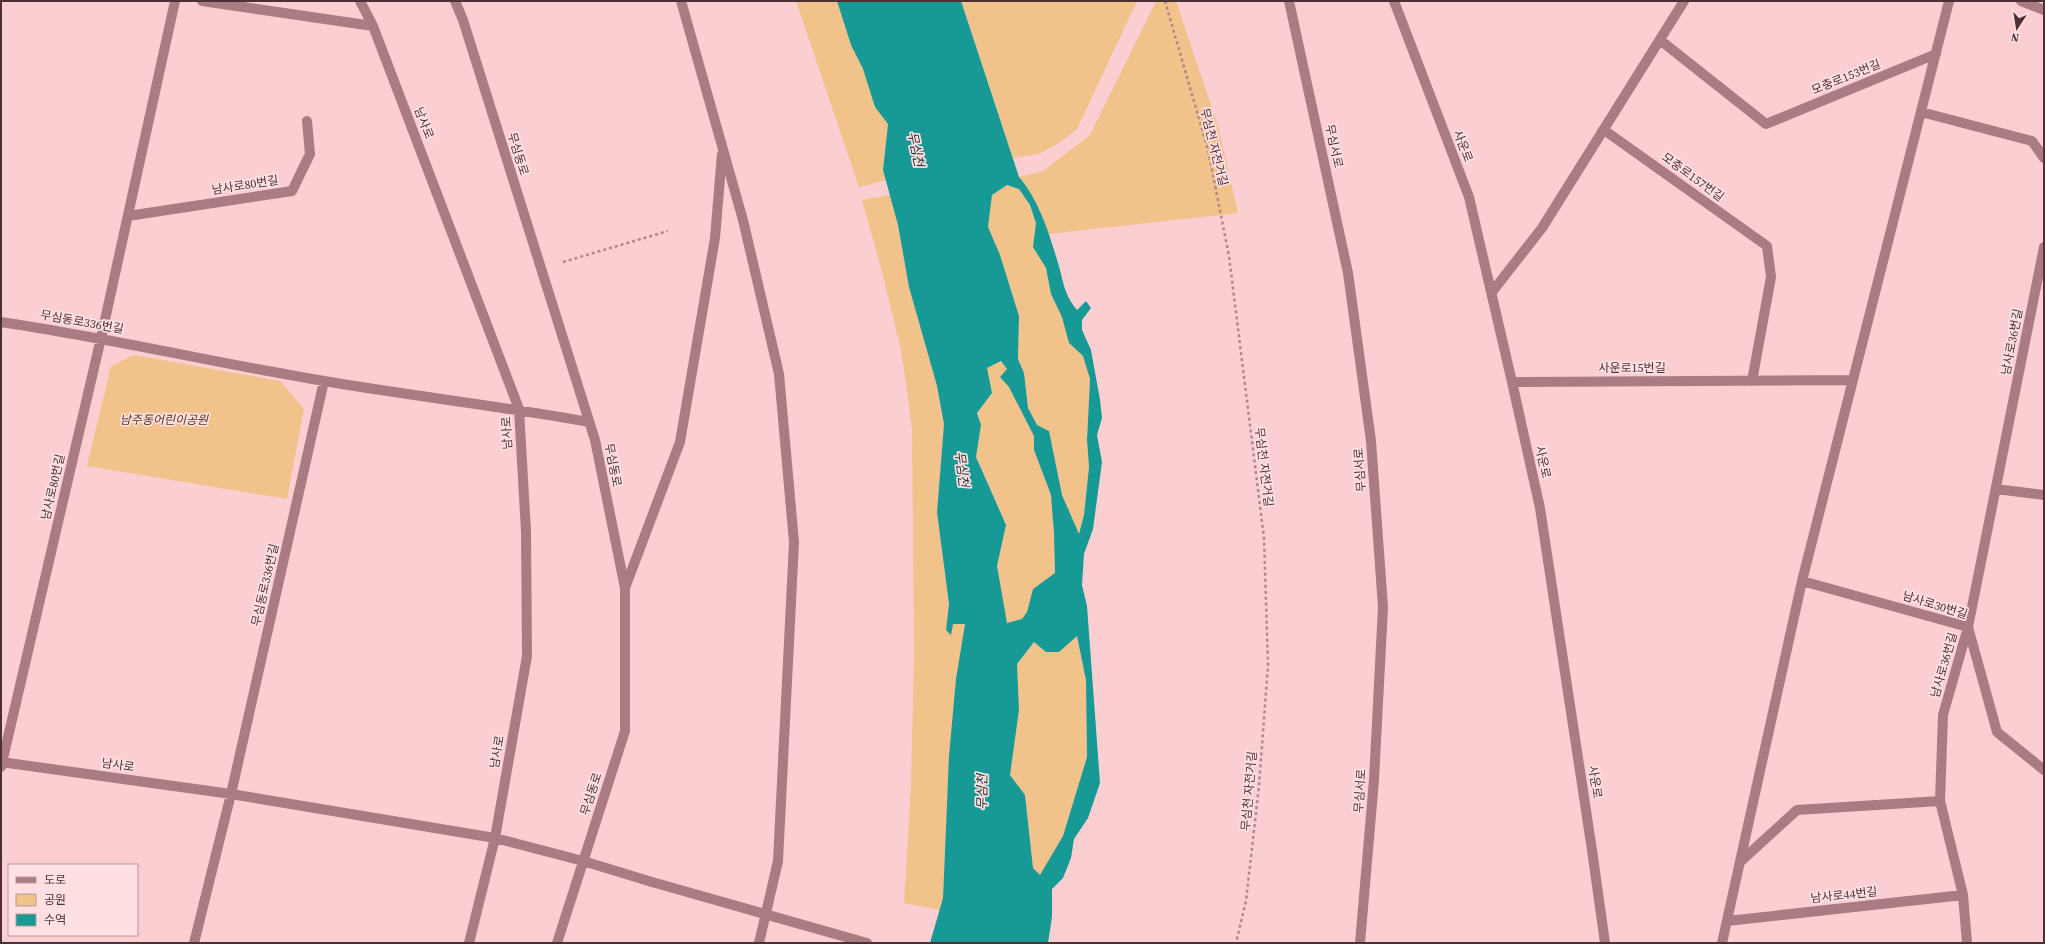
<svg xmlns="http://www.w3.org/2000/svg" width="2045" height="944" font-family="'Source Serif 4','Noto Sans KR',serif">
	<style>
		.green { fill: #f1c28a }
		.water { fill: #179995; fill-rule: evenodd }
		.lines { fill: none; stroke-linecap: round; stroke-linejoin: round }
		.path { stroke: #ae888c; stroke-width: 2.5; stroke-dasharray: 3 3; stroke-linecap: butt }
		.minor { stroke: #aa7c81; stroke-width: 10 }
		.minor-bridge { stroke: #aa7c81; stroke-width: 10 }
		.labels { text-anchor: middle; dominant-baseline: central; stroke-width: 3.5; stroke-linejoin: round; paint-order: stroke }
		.street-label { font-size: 12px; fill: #4d3033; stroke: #fee0e2 }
		.park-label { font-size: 12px; font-style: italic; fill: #533814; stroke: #fee0e2 }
		.water-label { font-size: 13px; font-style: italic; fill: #152e2d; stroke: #fee0e2 }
	</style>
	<rect width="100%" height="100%" fill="#fbced2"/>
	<path class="green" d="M 796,1 L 837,1 L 851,45 L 863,69 L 875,107 L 888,124 L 883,170 L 886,180 L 859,187 Z
		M 961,1 L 1137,1 L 1077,129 L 1056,145 L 1038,154 L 1013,158 Z
		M 1156,1 L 1176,1 L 1218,126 L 1238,213 L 1048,234 C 1041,213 1034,194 1019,177 L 1043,171 L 1090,135 Z
		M 1007,185 L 1019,189 L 1030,205 L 1036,223 L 1033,247 L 1046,268 L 1051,294 L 1062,317 L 1069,343 L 1083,356 L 1090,379 L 1087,440 L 1089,467 L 1084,515 L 1079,535 L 1062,495 L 1049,431 L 1037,425 L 1028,408 L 1024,373 L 1018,359 L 1019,316 L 1000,255 L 988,227 L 992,195 Z
		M 890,195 L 898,225 L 909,287 L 937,386 L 944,424 L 937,512 L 949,604 L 946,630 L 953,624 L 965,623 C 950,715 947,805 943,898 L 940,910 L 904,903 L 911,785 L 914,655 L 912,428 L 901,350 L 881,268 L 862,200 Z
		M 134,355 L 280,381 L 304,409 L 287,499 L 87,466 L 111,366 Z
		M 1001,361 L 1007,369 L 1000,377 L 1009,387 L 1034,436 L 1034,450 L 1051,495 L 1054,534 L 1055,573 L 1033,589 L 1027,612 L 1022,619 L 1006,623 L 997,566 L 1006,525 L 976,457 L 981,425 L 977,413 L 992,393 L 987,368 Z
		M 1077,636 L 1086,680 L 1087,757 L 1063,836 L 1040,876 L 1033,868 L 1025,795 L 1010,775 L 1019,710 L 1017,664 L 1034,642 L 1046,652 Z"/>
	<path class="water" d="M 837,1 L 961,1 L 1019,177 C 1039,200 1049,233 1058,263 C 1064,283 1063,292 1077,310 L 1086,301 L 1091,308 L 1082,320 L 1082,330 L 1091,350 L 1100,400 L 1102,418 L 1097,435 L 1102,462 L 1093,529 L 1084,554 L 1082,585 L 1087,606 L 1100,783 L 1088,818 L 1074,839 L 1071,858 L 1063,878 L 1052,889 L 1052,917 L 1048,943 L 930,943 L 943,898 L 949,756 L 956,679 L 965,624 L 953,624 L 951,635 L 946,630 L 949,604 L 937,512 L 944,424 L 937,386 L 909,287 L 898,225 L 883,170 L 888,124 L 875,107 L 863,69 L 851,45 ZM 1007,185 L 1019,189 L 1030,205 L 1036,223 L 1033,247 L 1046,268 L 1051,294 L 1062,317 L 1069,343 L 1083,356 L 1090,379 L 1087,440 L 1089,467 L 1084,515 L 1079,534 L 1062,495 L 1049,431 L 1037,425 L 1028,408 L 1024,373 L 1018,359 L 1019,316 L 1000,255 L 988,227 L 992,195 ZM 1001,361 L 1007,369 L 1000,377 L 1009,387 L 1034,436 L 1034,450 L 1051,495 L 1054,534 L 1055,573 L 1033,589 L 1027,612 L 1022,619 L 1007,623 L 997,566 L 1006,525 L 976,457 L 981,425 L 977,413 L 992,393 L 987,368 ZM 1077,636 L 1086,680 L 1087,757 L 1063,836 L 1040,875 L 1033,868 L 1025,795 L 1010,775 L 1019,710 L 1017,664 L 1034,642 L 1046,652 L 1059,652 Z"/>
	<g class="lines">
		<path class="path" d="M 1165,1 L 1208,150 L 1229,256 L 1264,538 L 1268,665 L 1259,786 L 1246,901 L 1236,943
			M 563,262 L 668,231"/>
		<path class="minor" d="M 202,1 L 373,26
			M 360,1 L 373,26 L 519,409 L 526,531 L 527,656 L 495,838 L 469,943
			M 455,1 L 463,20 L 595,440 L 625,588 L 625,731 L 557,943
			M 681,1 L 743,220 L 779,374 L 794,542 L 778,861 L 759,943
			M 1289,1 L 1348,273 L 1371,441 L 1383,607 L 1374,780 L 1360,943
			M 1394,1 L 1469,197 L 1512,382 L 1540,508 L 1592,850 L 1605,943
			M 2021,1 L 2044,10
			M 1660,40 L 1766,124 L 1936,54
			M 1921,112 L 2032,141 L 2044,158
			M 1604,130 L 1767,246 L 1771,277 L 1752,381
			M 128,216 L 292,191 L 310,154 L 307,121
			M 1492,292 L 1542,228 L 1684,1
			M 1,322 C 109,338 216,363 324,381 C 412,396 501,406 589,422
			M 1512,382 L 1853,380
			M 1996,489 L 2044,495
			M 1802,581 L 1968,627 L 1997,732 L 2044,770
			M 625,588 L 680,442 L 715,238 L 722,154
			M 1,762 L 231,794 L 495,838 L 583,861 L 652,882
			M 1,767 L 101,338 L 175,1
			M 1740,862 L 1797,810 L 1940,801
			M 1727,921 L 1963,895
			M 194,943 L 231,794 L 324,381
			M 1722,943 L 1802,581 L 1949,1
			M 1967,943 L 1963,895 L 1940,801 L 1943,715 L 1968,627 L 2044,247"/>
		<path class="minor-bridge" d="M 652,882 L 867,943"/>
	</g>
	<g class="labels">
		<g class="street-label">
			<text transform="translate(1846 77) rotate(-22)">모충로153번길</text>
			<text transform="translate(424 123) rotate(69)">남사로</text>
			<text transform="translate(1334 146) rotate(78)">무심서로</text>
			<text transform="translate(1463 146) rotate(69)">사운로</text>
			<text transform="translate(1214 147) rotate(76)">무심천 자전거길</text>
			<text transform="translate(518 154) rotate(73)">무심동로</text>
			<text transform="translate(1693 177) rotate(36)">모충로157번길</text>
			<text transform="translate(245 185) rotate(-9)">남사로80번길</text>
			<text transform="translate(82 322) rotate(10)">무심동로336번길</text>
			<text transform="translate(2012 342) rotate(-79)">남사로36번길</text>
			<text x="1632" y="368">사운로15번길</text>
			<text transform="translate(507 433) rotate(-93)">남사로</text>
			<text transform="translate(1543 462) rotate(77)">사운로</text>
			<text transform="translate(613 465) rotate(79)">무심동로</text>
			<text transform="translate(1264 467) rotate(83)">무심천 자전거길</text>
			<text transform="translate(1360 470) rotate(-94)">무심서로</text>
			<text transform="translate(53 487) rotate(-77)">남사로80번길</text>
			<text transform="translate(265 585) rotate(-77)">무심동로336번길</text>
			<text transform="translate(1935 605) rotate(17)">남사로30번길</text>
			<text transform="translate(1944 665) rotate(-74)">남사로36번길</text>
			<text transform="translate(497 752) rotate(-80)">남사로</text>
			<text transform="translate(118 765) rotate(8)">남사로</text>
			<text transform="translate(1595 782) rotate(81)">사운로</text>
			<text transform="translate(1249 791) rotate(-85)">무심천 자전거길</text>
			<text transform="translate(1360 791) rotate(-86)">무심서로</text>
			<text transform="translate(591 794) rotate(-72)">무심동로</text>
			<text transform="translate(1844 895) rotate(-6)">남사로44번길</text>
		</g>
		<g class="park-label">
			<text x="164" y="420">남주동어린이공원</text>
		</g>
		<g class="water-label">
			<text transform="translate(916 149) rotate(78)">무심천</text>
			<text transform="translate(962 469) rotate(83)">무심천</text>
			<text transform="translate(982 792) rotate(-89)">무심천</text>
		</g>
	</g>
	<rect width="2045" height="944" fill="none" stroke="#4d3033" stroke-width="4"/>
	<rect x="8" y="864" width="130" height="72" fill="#fee0e2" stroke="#b79a9c"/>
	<rect x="16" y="877" width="20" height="6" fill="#aa7c81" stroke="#b79a9c"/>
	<text x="44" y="884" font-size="12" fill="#4d3033">도로</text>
	<rect x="16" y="894" width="20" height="12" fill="#f1c28a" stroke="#b79a9c"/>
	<text x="44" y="904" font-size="12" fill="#4d3033">공원</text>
	<rect x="16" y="914" width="20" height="12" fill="#179995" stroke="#b79a9c"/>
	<text x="44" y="924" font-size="12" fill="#4d3033">수역</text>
	<g transform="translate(2017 28) rotate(192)" stroke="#fee0e2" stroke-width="3" paint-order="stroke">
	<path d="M0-3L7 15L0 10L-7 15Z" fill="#4d3033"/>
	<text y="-6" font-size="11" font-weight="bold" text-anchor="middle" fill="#4d3033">N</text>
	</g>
</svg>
